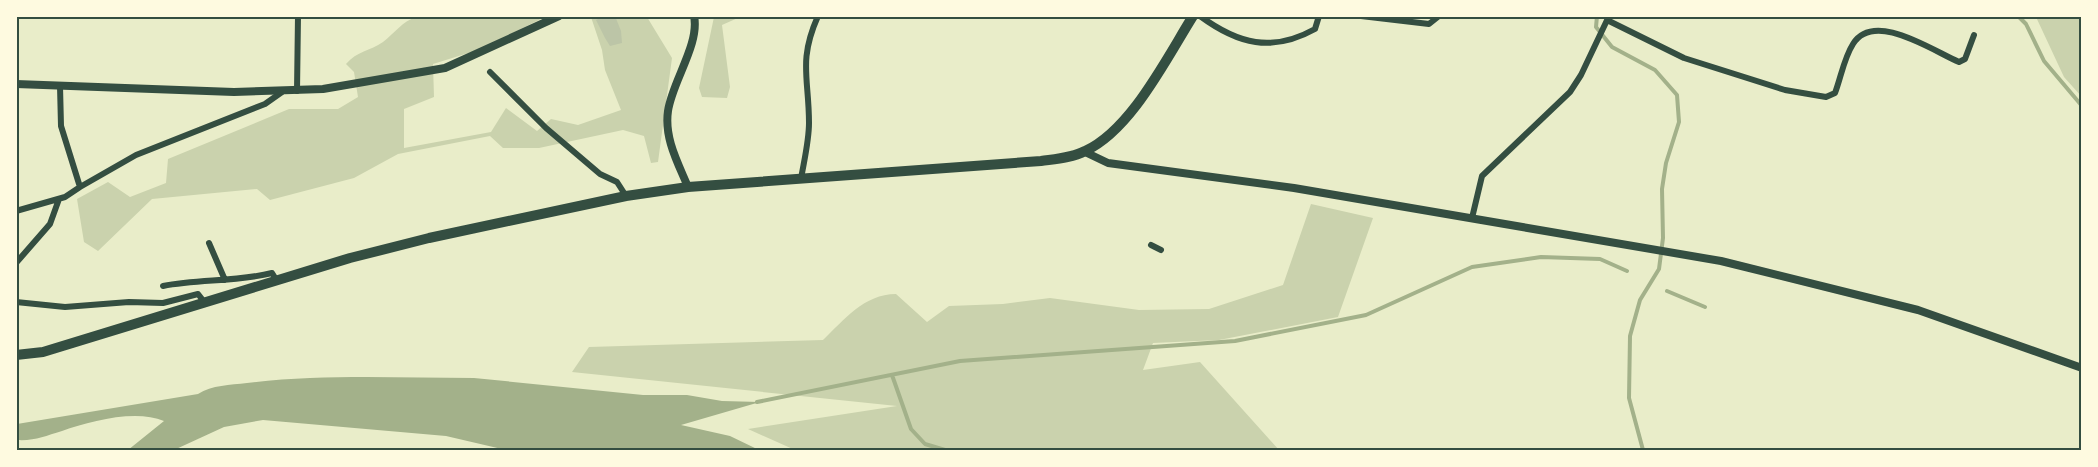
<svg xmlns="http://www.w3.org/2000/svg" width="2098" height="467" font-family="Cabin,sans-serif">
	<style>
		.green { fill: #cad2ad }
		.water { fill: #a3b18a }
		.lines { fill: none; stroke-linecap: round; stroke-linejoin: round }
		.stream { stroke: #a3b18a; stroke-width: 4 }
		.building { fill: #bcc5a7 }
		.minor { stroke: #344e41; stroke-width: 6 }
		.tertiary { stroke: #344e41; stroke-width: 8 }
		.primary { stroke: #344e41; stroke-width: 10 }
		.neatline { fill: none; stroke: #344e41; stroke-width: 2 }
	</style>
	<rect width="100%" height="100%" fill="#e9edc9"/>
	<path class="green" d="M 417,17 L 545,17 L 478,50 L 433,64 L 434,97 L 404,109 L 404,148 L 491,132 L 506,108 L 537,131 L 551,119 L 578,125 L 621,110 L 605,70 L 602,50 L 591,17 L 647,17 L 672,58 L 658,162 L 651,163 L 644,136 L 623,130 L 539,148 L 503,148 L 490,136 L 398,154 L 354,178 L 270,200 L 257,189 L 152,199 L 98,251 L 84,242 L 77,199 L 108,182 L 130,197 L 166,183 L 168,159 L 289,109 L 338,109 L 358,97 L 354,72 L 346,64 C 357,51 370,51 383,42 C 395,33 402,21 417,17 Z
		M 714,17 L 740,17 L 722,25 L 730,87 L 727,98 L 702,97 L 699,88 Z
		M 2036,17 L 2081,17 L 2081,96 L 2064,77 Z
		M 1311,204 L 1373,218 L 1338,317 L 1219,340 L 1153,343 L 1143,370 L 1200,362 L 1279,450 L 795,450 L 748,429 L 897,406 L 572,372 L 589,347 L 823,340 C 844,320 864,294 896,294 L 927,322 L 949,306 L 1003,304 L 1050,298 L 1139,310 L 1209,309 L 1283,285 Z"/>
	<path class="water" d="M 474,378 L 643,395 L 687,395 L 722,401 L 760,402 L 681,425 L 730,436 L 759,450 L 506,450 L 446,436 L 263,420 L 224,427 L 174,450 L 128,450 L 164,421 C 136,409 90,421 62,431 C 45,436 35,441 17,440 L 17,424 L 198,394 C 212,385 230,385 247,383 C 321,374 398,378 474,378 Z"/>
	<g class="lines">
		<path class="stream" d="M 1597,16 L 1596,27 L 1612,47 L 1655,70 L 1677,95 L 1679,122 L 1666,163 L 1662,189 L 1663,238 L 1659,269 L 1640,300 L 1630,336 L 1629,398 L 1643,450
			M 2018,16 L 2026,24 L 2044,61 L 2082,106
			M 1667,291 L 1705,307
			M 892,375 L 911,429 L 925,444 L 945,450
			M 757,402 L 960,361 L 1235,341 L 1366,315 L 1472,267 L 1541,257 L 1600,259 L 1627,271"/>
	</g>
	<path class="building" d="M 604,16 L 615,16 L 621,31 L 622,43 L 610,46 L 605,38 L 596,20 Z"/>
	<g class="lines">
		<path class="minor" d="M 1200,16 C 1238,44 1272,53 1315,29 L 1319,16
			M 1361,16 L 1429,24 L 1439,16
			M 1609,21 L 1684,58 L 1785,90 L 1826,97 L 1835,93 C 1841,77 1844,58 1853,44 C 1874,10 1933,51 1959,62 L 1965,59 L 1974,35
			M 490,72 L 546,128 L 600,174 L 617,182 L 626,196
			M 297,91 L 298,16
			M 801,179 C 804,161 809,141 809,123 C 809,78 798,61 818,16
			M 80,187 L 136,155 L 265,104 L 282,92
			M 16,211 L 65,197 L 80,187 L 61,126 L 60,86
			M 1472,218 L 1482,176 L 1570,92 L 1581,75 L 1609,16
			M 209,243 L 225,280
			M 1151,245 L 1161,250
			M 16,263 L 50,224 L 59,199
			M 163,286 C 199,279 236,282 272,273 L 277,281
			M 16,302 L 65,307 L 129,302 L 163,303 L 198,294 L 205,303"/>
		<path class="tertiary" d="M 16,84 L 234,92 L 323,89 L 445,68 L 559,16
			M 1085,152 L 1108,163 L 1294,188 L 1721,261 L 1918,310 L 2082,368
			M 688,187 C 678,163 664,138 668,111 C 672,82 700,44 694,16"/>
		<path class="primary" d="M 16,355 L 43,352 L 350,258 L 429,238 L 626,196 L 688,187 L 1041,161 C 1055,159 1072,158 1085,151 C 1131,130 1166,59 1193,16"/>
	</g>
	<rect width="2098" height="467" fill="none" stroke="#fefae0" stroke-width="36"/>
	<rect x="18" y="18" width="2062" height="431" class="neatline"/>
</svg>
